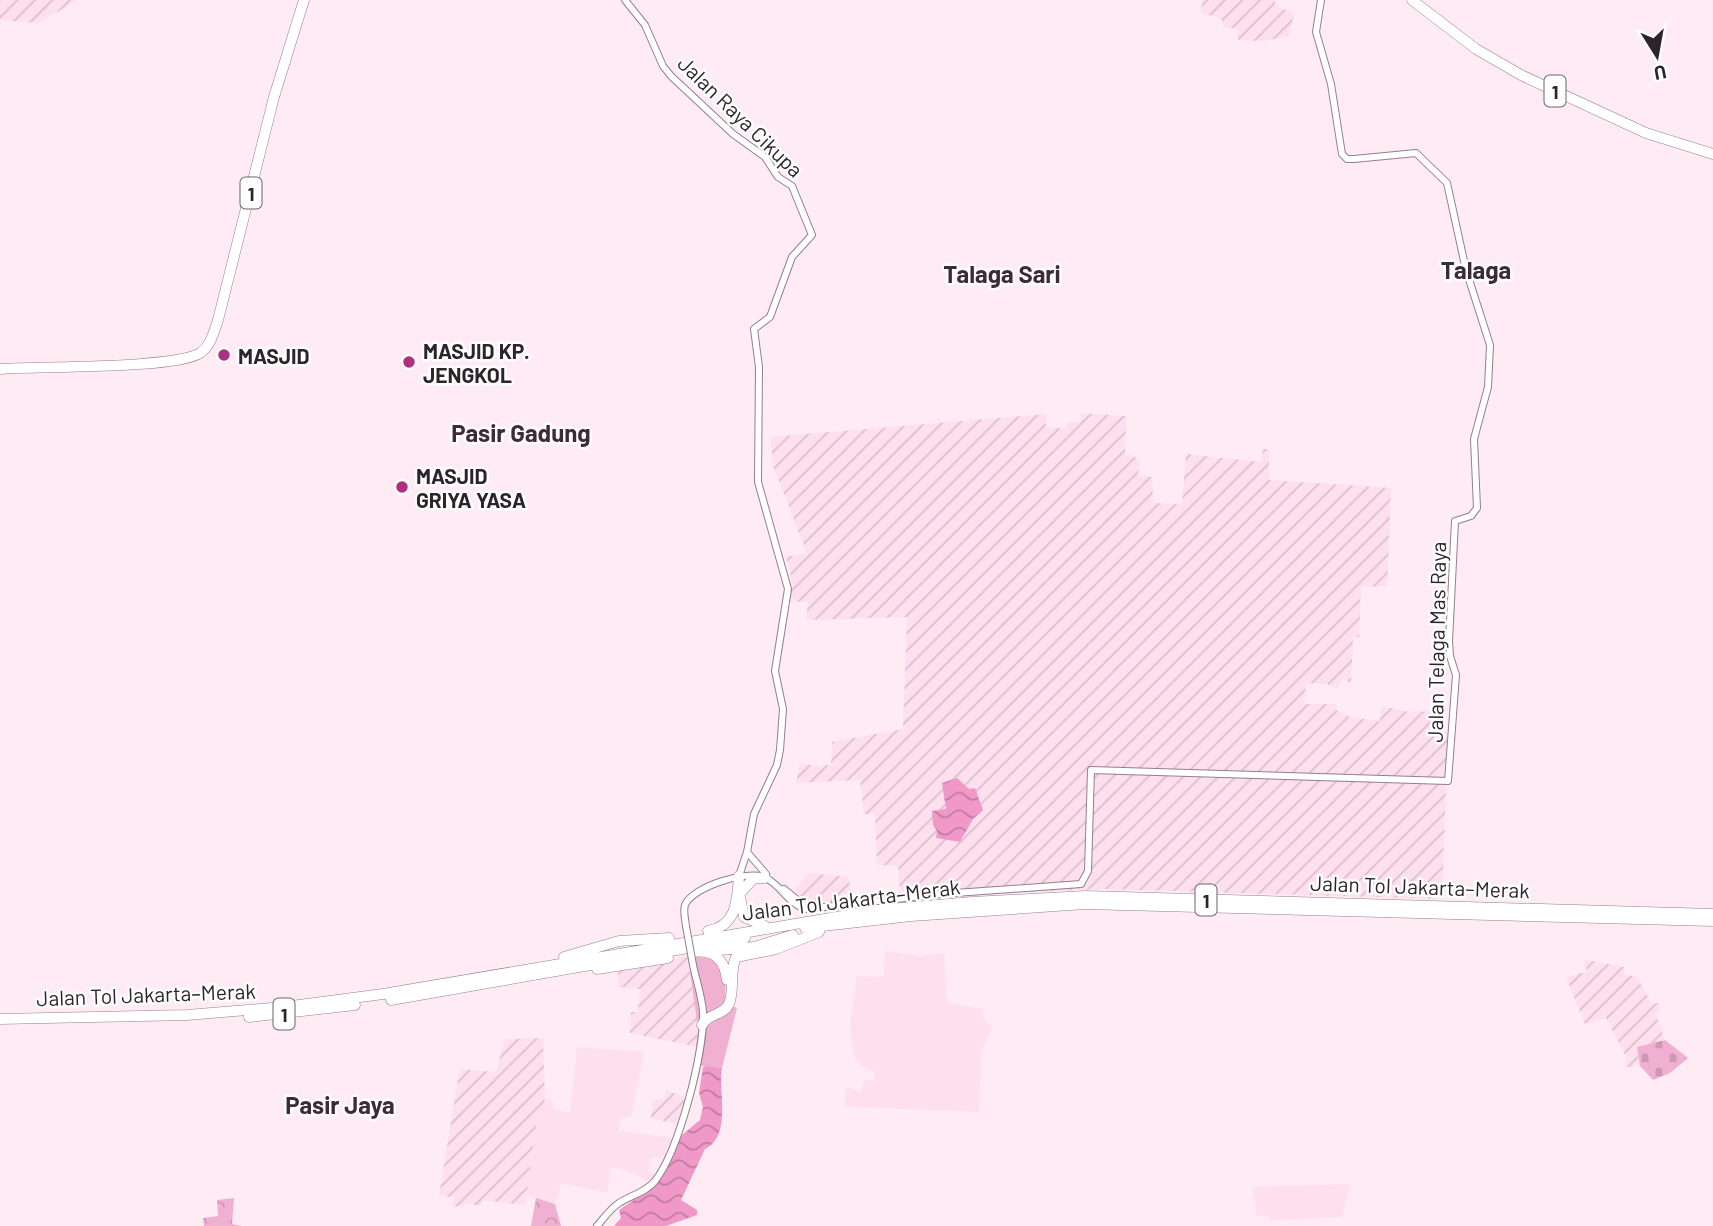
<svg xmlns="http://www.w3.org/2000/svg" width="1713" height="1226" font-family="Barlow,sans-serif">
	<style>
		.built { fill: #fedfee }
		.industrial { fill: url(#industrial-furrows) }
		.green { fill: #f0b0d2 }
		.forest { fill: url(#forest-crowns) }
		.cemetery { fill: url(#cemetery-stones) }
		.water { fill: url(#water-waves) }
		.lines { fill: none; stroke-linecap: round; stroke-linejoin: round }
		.secondary-casing { stroke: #947f8a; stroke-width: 8 }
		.highway-casing { stroke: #947f8a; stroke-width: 11 }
		.secondary { stroke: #fff; stroke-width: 6 }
		.highway { stroke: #fff; stroke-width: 10 }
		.secondary-bridge-casing { stroke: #947f8a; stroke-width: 8; stroke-linecap: butt }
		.secondary-bridge { stroke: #fff; stroke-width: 6 }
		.poi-dot { fill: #ae3080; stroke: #fefefe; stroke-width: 2.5 }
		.labels { text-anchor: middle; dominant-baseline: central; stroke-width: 5; stroke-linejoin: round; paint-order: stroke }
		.shield { fill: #fefefe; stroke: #6b6568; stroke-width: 2 }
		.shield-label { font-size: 19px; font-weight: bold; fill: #2c2428 }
		.street-label { font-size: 21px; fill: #2c2428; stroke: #fefefe }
		.poi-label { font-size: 21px; font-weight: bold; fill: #2c2428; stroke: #fefefe; text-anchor: start }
		.quarter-label { font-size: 24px; font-weight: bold; fill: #3e2c35; stroke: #fefefe }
	</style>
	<defs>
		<pattern id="industrial-furrows" width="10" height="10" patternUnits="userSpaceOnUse" patternTransform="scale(1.75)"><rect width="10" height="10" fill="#fedfee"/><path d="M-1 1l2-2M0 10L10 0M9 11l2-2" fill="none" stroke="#dabfcc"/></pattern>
		<pattern id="forest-crowns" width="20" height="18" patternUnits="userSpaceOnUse" patternTransform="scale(1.75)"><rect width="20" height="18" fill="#f0b0d2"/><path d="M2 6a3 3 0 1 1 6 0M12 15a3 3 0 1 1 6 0" fill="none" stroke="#ce97b4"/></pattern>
		<pattern id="cemetery-stones" width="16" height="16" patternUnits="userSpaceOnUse" patternTransform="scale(1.75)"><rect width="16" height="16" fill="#f0b0d2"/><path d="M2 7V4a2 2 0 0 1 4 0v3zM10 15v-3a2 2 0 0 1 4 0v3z" fill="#ce97b4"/></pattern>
		<pattern id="water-waves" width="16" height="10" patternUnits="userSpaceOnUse" patternTransform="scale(1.75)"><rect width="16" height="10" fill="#f098c8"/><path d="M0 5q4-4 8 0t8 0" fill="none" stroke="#c37ca2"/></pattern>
	</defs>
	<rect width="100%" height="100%" fill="#feebf4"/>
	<path class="built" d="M 885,951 L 921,956 L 944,953 L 947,1003 L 983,1009 L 983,1019 L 992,1026 L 981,1053 L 979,1112 L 844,1106 L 846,1087 L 861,1092 L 865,1079 L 873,1081 L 876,1073 L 859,1064 L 854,1056 L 850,1027 L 857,976 L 884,977 Z
		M 577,1047 L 644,1052 L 631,1117 L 621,1117 L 619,1131 L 674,1138 L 665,1159 L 652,1158 L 648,1171 L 656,1175 L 651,1182 L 622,1169 L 611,1168 L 607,1193 L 562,1183 L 555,1204 L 526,1195 L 536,1126 L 545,1099 L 553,1100 L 553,1110 L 570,1112 Z
		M 1350,1184 L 1342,1217 L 1270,1220 L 1269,1216 L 1257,1216 L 1252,1187 Z"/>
	<path class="industrial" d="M 0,0 L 78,0 L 38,23 L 0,20 Z
		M 1202,0 L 1275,0 L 1275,6 L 1294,13 L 1289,36 L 1264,41 L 1238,40 L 1238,29 L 1224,27 L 1221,18 L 1201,13 Z
		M 1081,413 L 1126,416 L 1125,454 L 1134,456 L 1140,462 L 1138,475 L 1152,477 L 1153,503 L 1182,504 L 1186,454 L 1261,462 L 1263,449 L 1269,449 L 1269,480 L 1391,488 L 1387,586 L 1361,587 L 1359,637 L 1353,637 L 1351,683 L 1343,679 L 1336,689 L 1327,684 L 1306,683 L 1304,704 L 1337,704 L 1336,710 L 1350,717 L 1380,721 L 1381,706 L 1410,712 L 1436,711 L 1434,730 L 1448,732 L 1442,899 L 1102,889 L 976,894 L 802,914 L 793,907 L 803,899 L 795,890 L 808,873 L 848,877 L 852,898 L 900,891 L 898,866 L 877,865 L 875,814 L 864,814 L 860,780 L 796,783 L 800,763 L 814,766 L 831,765 L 832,742 L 903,729 L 907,617 L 806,620 L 808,602 L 789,601 L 791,574 L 786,557 L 807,553 L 773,466 L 771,437 L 1046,414 L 1046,427 L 1067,429 L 1068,422 L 1080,422 Z
		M 688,956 L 697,1011 L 697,1047 L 630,1033 L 631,1012 L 638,1012 L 640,989 L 619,987 L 618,971 Z
		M 1583,959 L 1624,967 L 1624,975 L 1636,976 L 1652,1004 L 1658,1003 L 1660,1012 L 1656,1015 L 1665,1040 L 1637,1047 L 1640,1066 L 1625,1067 L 1627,1058 L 1606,1018 L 1585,1024 L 1566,977 L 1587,972 Z
		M 543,1038 L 545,1099 L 536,1126 L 525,1205 L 483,1200 L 481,1206 L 464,1203 L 463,1207 L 452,1206 L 454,1197 L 439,1196 L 459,1073 L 461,1069 L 496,1072 L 505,1039 Z
		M 666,1091 L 688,1097 L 679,1125 L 651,1118 L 653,1101 L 665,1098 Z"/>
	<path class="green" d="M 688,956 C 726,958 725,968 726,1003 L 737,1008 L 722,1068 L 694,1065 L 698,1029 Z"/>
	<path class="forest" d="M 234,1198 L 232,1224 L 241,1226 L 204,1226 L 203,1218 L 218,1216 L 217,1200 Z
		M 536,1198 L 555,1204 L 561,1226 L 531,1226 Z"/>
	<path class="cemetery" d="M 1665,1040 L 1688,1058 L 1670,1073 L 1653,1080 L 1640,1066 L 1637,1047 Z"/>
	<path class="water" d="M 957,778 L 969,789 L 975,788 L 983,810 L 973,819 L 960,842 L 936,838 L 937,831 L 933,825 L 932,811 L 946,809 L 942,783 Z
		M 706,1066 L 722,1068 C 718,1092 732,1136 705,1149 L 681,1200 L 697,1210 L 697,1215 L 666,1226 L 614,1226 L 621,1218 L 619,1210 L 656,1185 L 682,1135 L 700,1120 L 703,1107 L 699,1093 L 703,1067 Z"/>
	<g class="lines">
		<defs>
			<path id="secondary" d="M 625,0 L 645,25 L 663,66 L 671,76 L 733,134 L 765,157 L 778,177 L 792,186 L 812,235 L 792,257 L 770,317 L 754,329 L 759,367 L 758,482 L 788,589 L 775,671 L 783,709 L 780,750 L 777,765 L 754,814 L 747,852 L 739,876
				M 747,852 L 766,874
				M 784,889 L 805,906
				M 686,926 C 685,919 683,911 685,905 C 692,887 746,870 764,877 C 781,884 788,905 807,909 L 941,894 L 1081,884 L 1088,871 L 1091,770 L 1448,781 L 1456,675 L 1450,656 L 1449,641 L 1455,521 L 1471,516 L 1477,508 L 1474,439 L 1488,387 L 1490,345 L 1466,270 L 1447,183 L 1416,153 L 1354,159 L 1347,159 L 1342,154 L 1331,84 L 1316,32 L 1321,0
				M 597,1226 C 604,1218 610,1209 619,1203 C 631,1195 645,1193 655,1181 C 679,1150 705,1051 703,1012 C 702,997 696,980 693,965"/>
			<path id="highway" d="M 1412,0 L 1476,49 L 1521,75 L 1646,133 L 1713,154
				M 0,369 C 39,366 175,369 200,353 C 211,346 214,331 218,320 L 274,97 L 304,0
				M 741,892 L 754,878 L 765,878
				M 740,897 L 744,917 L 765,926
				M 805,928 L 911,916 L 1085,904 L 1713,921
				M 708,931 C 737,926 737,901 739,876
				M 708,951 L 754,947 L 793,935
				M 693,952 C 714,949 725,960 727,980
				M 564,957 L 619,941 L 669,938
				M 597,969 L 668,958
				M 391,1000 L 745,938
				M 249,1017 L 355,1005
				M 0,1019 L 187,1015 L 284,1007 L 383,994 L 878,910 L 972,902 L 1086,896 L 1713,914
				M 702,1025 C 708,1013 723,1016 729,1004 C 735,989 729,972 736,957 L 776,949 L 819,932"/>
		</defs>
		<use href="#secondary" class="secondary-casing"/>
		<use href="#highway" class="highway-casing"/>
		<use href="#secondary" class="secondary"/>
		<use href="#highway" class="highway"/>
		<defs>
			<path id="secondary-bridge" d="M 686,926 L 693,965"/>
		</defs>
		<use href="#secondary-bridge" class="secondary-bridge-casing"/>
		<use href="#secondary-bridge" class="secondary-bridge"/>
	</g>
	<g class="poi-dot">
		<circle cx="224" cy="355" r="7"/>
		<circle cx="409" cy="362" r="7"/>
		<circle cx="402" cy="487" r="7"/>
	</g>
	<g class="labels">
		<g class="shield">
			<rect x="1544.5" y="75.5" width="21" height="31" rx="5"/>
			<rect x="240.5" y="177.5" width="21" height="31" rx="5"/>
			<rect x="1195.5" y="884.5" width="21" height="31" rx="5"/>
			<rect x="273.5" y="998.5" width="21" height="31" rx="5"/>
		</g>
		<g class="shield-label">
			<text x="1555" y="91">1</text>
			<text x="251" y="193">1</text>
			<text x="1206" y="900">1</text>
			<text x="284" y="1014">1</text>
		</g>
		<g class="street-label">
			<text transform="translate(741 116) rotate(44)">Jalan Raya Cikupa</text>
			<text transform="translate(1436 642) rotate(-89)">Jalan Telaga Mas Raya</text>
			<text transform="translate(1420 886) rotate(2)">Jalan Tol Jakarta–Merak</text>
			<text transform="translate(851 899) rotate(-7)">Jalan Tol Jakarta–Merak</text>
			<text transform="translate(146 994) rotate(-2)">Jalan Tol Jakarta–Merak</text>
		</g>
		<g class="poi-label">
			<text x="423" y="350">MASJID KP.<tspan x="423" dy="24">JENGKOL</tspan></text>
			<text x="238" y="355">MASJID</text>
			<text x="416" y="475">MASJID<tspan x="416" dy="24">GRIYA YASA</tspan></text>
		</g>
		<g class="quarter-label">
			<text x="1476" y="269">Talaga</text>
			<text x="1002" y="273">Talaga Sari</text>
			<text x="521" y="432">Pasir Gadung</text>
			<text x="340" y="1104">Pasir Jaya</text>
		</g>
	</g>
	<g transform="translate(1657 56) rotate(169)" stroke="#fefefe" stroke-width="5" paint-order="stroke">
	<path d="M0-5L12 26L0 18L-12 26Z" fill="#2c2428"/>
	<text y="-10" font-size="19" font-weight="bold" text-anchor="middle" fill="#2c2428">U</text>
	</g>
</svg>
